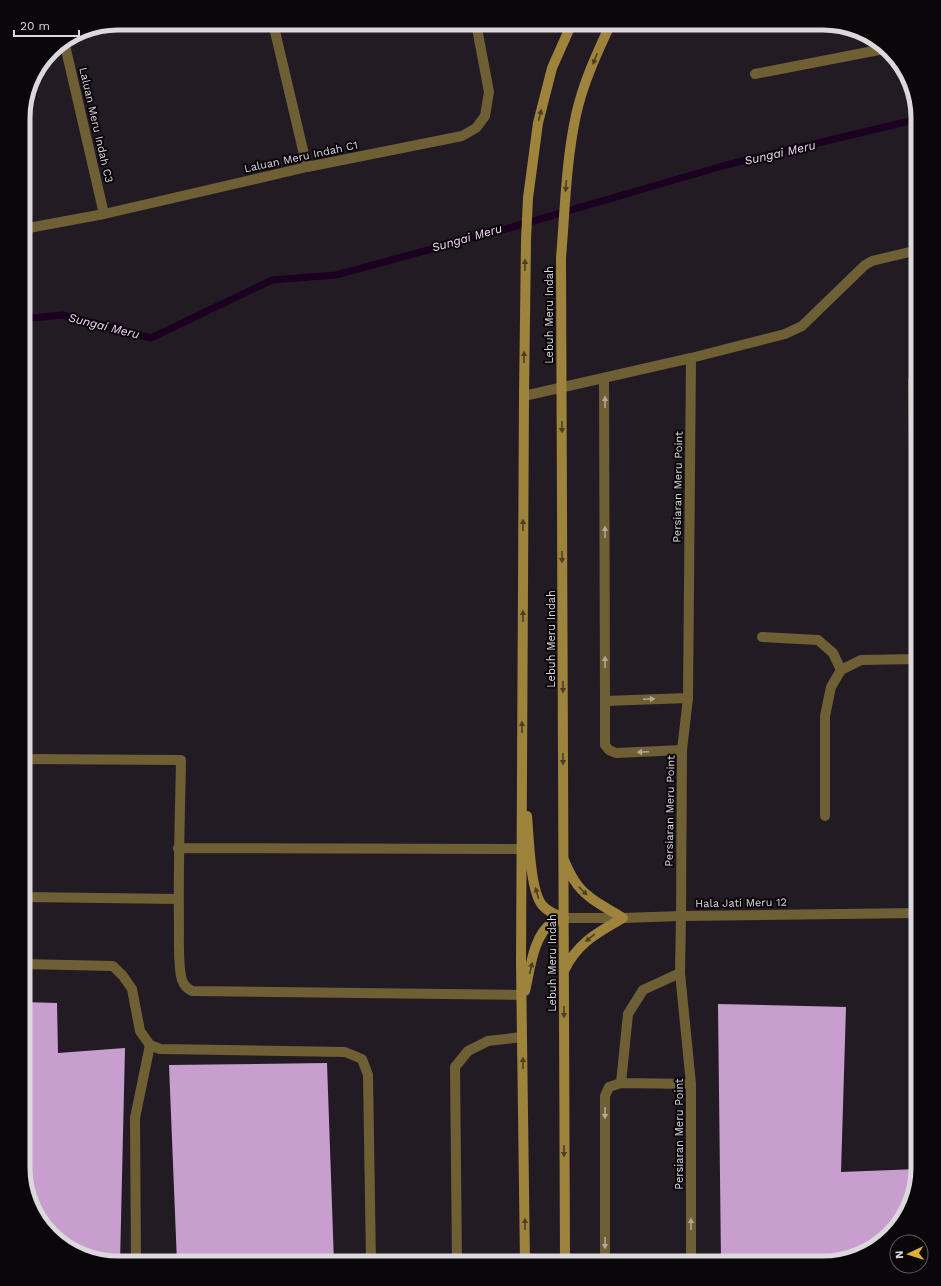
<svg xmlns="http://www.w3.org/2000/svg" width="941" height="1286" font-family="'Work Sans',sans-serif">
	<style>
		.lines { fill: none; stroke-linecap: round; stroke-linejoin: round }
		.stream { stroke: #1b0021; stroke-width: 7 }
		.building { fill: #c79ece }
		.service { stroke: #6f5f35; stroke-width: 10 }
		.minor { stroke: #6f5f35; stroke-width: 10 }
		.tertiary { stroke: #6f5f35; stroke-width: 10 }
		.secondary { stroke: #9e833c; stroke-width: 10 }
		.oneway { fill: #4d3f21 }
		.oneway2 { fill: #b1a79a }
		.labels { text-anchor: middle; dominant-baseline: central; stroke-width: 4; stroke-linejoin: round; paint-order: stroke }
		.street-label { font-size: 11px; fill: #ddd7de; stroke: #0a070b }
		.water-label { font-size: 12px; font-style: italic; fill: #f8d4fd; stroke: #0a070b }
		.rim { fill: none; stroke: #ddd7de; stroke-width: 5 }
	</style>
	<rect width="100%" height="100%" fill="#231b24"/>
	<g class="lines">
		<path class="stream" d="M 23,319 L 62,315 L 151,338 L 272,280 L 336,275 L 509,228 L 726,165 L 918,119"/>
	</g>
	<path class="building" d="M 23,1002 L 57,1003 L 58,1053 L 125,1048 L 120,1263 L 112,1263 L 70,1250 L 36,1216 L 23,1168 Z
		M 718,1004 L 846,1007 L 841,1172 L 918,1169 L 905,1216 L 871,1250 L 823,1263 L 721,1263 Z
		M 327,1063 L 334,1263 L 177,1263 L 169,1065 Z"/>
	<g class="lines">
		<path class="service" d="M 691,358 L 785,334 L 802,326 L 865,265 L 872,261 L 918,250
			M 604,378 L 605,701
			M 762,637 L 818,640 L 833,653 L 841,670
			M 917,659 L 913,381 L 918,364
			M 682,750 L 616,753 L 609,750 L 605,745 L 605,701 L 688,698
			M 23,759 L 181,760 C 180,815 178,870 179,925 C 179,939 178,968 182,980 C 184,986 187,988 192,991 L 521,995
			M 825,816 L 825,716 L 831,687 L 841,670 L 861,660 L 918,659
			M 178,848 L 521,849
			M 23,897 L 178,899
			M 681,916 L 680,973 L 691,1084 L 691,1263
			M 23,964 L 113,966 L 123,976 L 132,989 L 140,1031 L 150,1045 L 160,1049 L 345,1052 L 362,1059 L 368,1075 L 371,1263
			M 621,1083 L 628,1014 L 643,990 L 680,973
			M 136,1263 L 135,1118 L 150,1045
			M 457,1263 L 455,1067 L 468,1051 L 488,1041 L 522,1037
			M 605,1263 L 605,1096 L 609,1087 L 621,1083 L 691,1084"/>
		<path class="minor" d="M 273,23 L 307,167
			M 64,41 L 104,214
			M 755,74 L 884,49
			M 23,229 L 104,214 L 307,167 L 462,136 L 476,128 L 485,116 L 489,92 L 476,23
			M 524,396 L 691,358 L 688,698 L 682,750 L 681,916 L 918,913"/>
		<path class="tertiary" d="M 564,918 L 623,918 L 681,916"/>
		<path class="secondary" d="M 527,816 C 529,837 530,890 542,905 C 548,912 556,915 564,918
			M 564,860 C 567,867 570,874 574,880 C 585,898 605,907 623,918 C 597,933 577,943 564,971
			M 525,991 C 530,971 533,935 552,923 C 556,921 560,919 564,918
			M 525,1263 L 521,963 L 524,396 L 526,240 L 528,198 L 538,123 L 552,68 L 572,23
			M 565,1263 L 561,258 C 565,210 566,161 576,115 C 583,83 597,53 611,23"/>
	</g>
	<defs><path id="oneway-solid" d="M-6-.8H1V-3.2L6.5 0L1 3.2V.8H-6Z"/></defs>
	<g class="oneway">
		<use href="#oneway-solid" transform="translate(595 59) rotate(111)"/>
		<use href="#oneway-solid" transform="translate(540 115) rotate(-75)"/>
		<use href="#oneway-solid" transform="translate(566 186) rotate(94)"/>
		<use href="#oneway-solid" transform="translate(525 265) rotate(-89)"/>
		<use href="#oneway-solid" transform="translate(524 357) rotate(-89)"/>
		<use href="#oneway-solid" transform="translate(562 427) rotate(90)"/>
		<use href="#oneway-solid" transform="translate(523 525) rotate(-90)"/>
		<use href="#oneway-solid" transform="translate(562 557) rotate(90)"/>
		<use href="#oneway-solid" transform="translate(523 616) rotate(-90)"/>
		<use href="#oneway-solid" transform="translate(563 687) rotate(90)"/>
		<use href="#oneway-solid" transform="translate(522 727) rotate(-90)"/>
		<use href="#oneway-solid" transform="translate(563 759) rotate(90)"/>
		<use href="#oneway-solid" transform="translate(583 891) rotate(45)"/>
		<use href="#oneway-solid" transform="translate(537 893) rotate(-106)"/>
		<use href="#oneway-solid" transform="translate(590 938) rotate(141)"/>
		<use href="#oneway-solid" transform="translate(531 968) rotate(-77)"/>
		<use href="#oneway-solid" transform="translate(564 1012) rotate(90)"/>
		<use href="#oneway-solid" transform="translate(523 1063) rotate(-91)"/>
		<use href="#oneway-solid" transform="translate(564 1151) rotate(90)"/>
		<use href="#oneway-solid" transform="translate(525 1224) rotate(-91)"/>
	</g>
	<g class="oneway2">
		<use href="#oneway-solid" transform="translate(605 402) rotate(-90)"/>
		<use href="#oneway-solid" transform="translate(605 532) rotate(-90)"/>
		<use href="#oneway-solid" transform="translate(605 662) rotate(-90)"/>
		<use href="#oneway-solid" transform="translate(649 699) rotate(-2)"/>
		<use href="#oneway-solid" transform="translate(643 752) rotate(178)"/>
		<use href="#oneway-solid" transform="translate(605 1113) rotate(90)"/>
		<use href="#oneway-solid" transform="translate(691 1224) rotate(-90)"/>
		<use href="#oneway-solid" transform="translate(605 1243) rotate(90)"/>
	</g>
	<g class="labels">
		<g class="street-label">
			<text transform="translate(96 125) rotate(77)">Laluan Meru Indah C3</text>
			<text transform="translate(301 157) rotate(-12)">Laluan Meru Indah C1</text>
			<text transform="translate(549 315) rotate(-90)">Lebuh Meru Indah</text>
			<text transform="translate(678 487) rotate(-89)">Persiaran Meru Point</text>
			<text transform="translate(551 639) rotate(-90)">Lebuh Meru Indah</text>
			<text transform="translate(670 811) rotate(-89)">Persiaran Meru Point</text>
			<text transform="translate(741 903) rotate(-1)">Hala Jati Meru 12</text>
			<text transform="translate(552 963) rotate(-90)">Lebuh Meru Indah</text>
			<text transform="translate(679 1134) rotate(-90)">Persiaran Meru Point</text>
		</g>
		<g class="water-label">
			<text transform="translate(780 153) rotate(-13)">Sungai Meru</text>
			<text transform="translate(467 238) rotate(-16)">Sungai Meru</text>
			<text transform="translate(104 326) rotate(14)">Sungai Meru</text>
		</g>
	</g>
	<path d="M0 0H941V1286H0ZM118 30H823A88 88 0 0 1 911 118V1168A88 88 0 0 1 823 1256H118A88 88 0 0 1 30 1168V118A88 88 0 0 1 118 30Z" fill="#0a070b" fill-rule="evenodd"/>
	<path class="rim" d="M118 30H823A88 88 0 0 1 911 118V1168A88 88 0 0 1 823 1256H118A88 88 0 0 1 30 1168V118A88 88 0 0 1 118 30Z"/>
	<g transform="translate(909 1254) rotate(266)"><circle r="19" fill="#0a070b" stroke="#5e5a5f"/>
	<path d="M0-3L7 15L0 10L-7 15Z" fill="#ddb133"/>
	<text y="-6" font-size="11" font-weight="bold" text-anchor="middle" fill="#ddd7de">N</text>
	</g>
	<path d="M14 30v6h65v-6" fill="none" stroke="#ddd7de" stroke-width="2"/>
	<text x="20" y="30" font-size="12" fill="#ddd7de" stroke="#0a070b" stroke-width="3" paint-order="stroke">20 m</text>
</svg>
